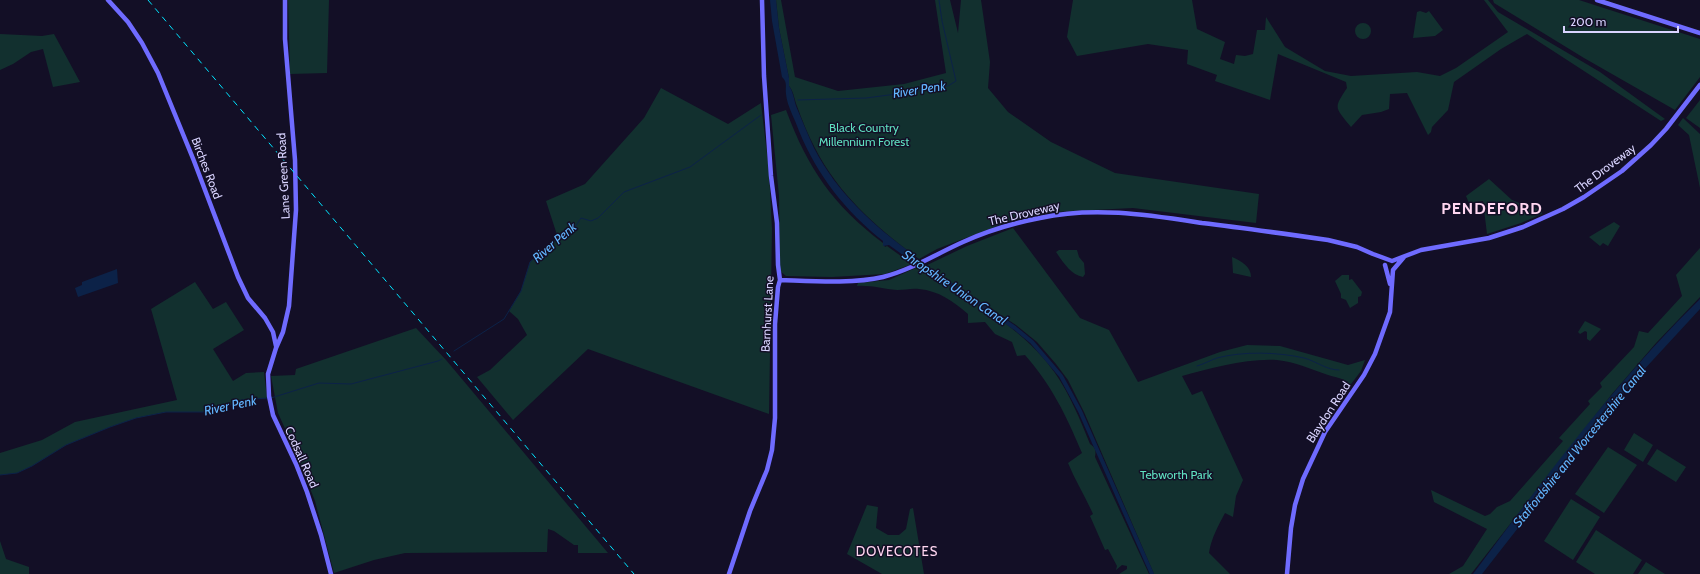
<svg xmlns="http://www.w3.org/2000/svg" width="1700" height="574" font-family="Cabin,sans-serif">
	<style>
		.green { fill: #12302f }
		.water { fill: #0c2248 }
		.lines { fill: none; stroke-linecap: round; stroke-linejoin: round }
		.stream { stroke: #0c2248; stroke-width: 1 }
		.canal { stroke: #0c2248; stroke-width: 4 }
		.secondary { stroke: #6f6bff; stroke-width: 4.5 }
		.rail { stroke: #00e5ff; stroke-width: 1; stroke-dasharray: 6 5; stroke-linecap: butt }
		.labels { text-anchor: middle; dominant-baseline: central; stroke-width: 3; stroke-linejoin: round; paint-order: stroke }
		.park-label { font-size: 12px; fill: #5fe0c0; stroke: #130f26 }
		.street-label { font-size: 12px; fill: #d9d4ff; stroke: #130f26 }
		.water-label { font-size: 13px; font-style: italic; fill: #62b6ff; stroke: #130f26 }
		.neighbourhood-label { font-size: 13px; letter-spacing: 1px; fill: #ffd6f0; stroke: #130f26 }
		.district-label { font-size: 16px; font-weight: bold; letter-spacing: 1px; fill: #ffd6f0; stroke: #130f26 }
	</style>
	<rect width="100%" height="100%" fill="#130f26"/>
	<path class="green" d="M 288,0 L 329,0 L 327,73 L 290,74 Z
		M 776,0 L 781,0 L 795,77 L 838,91 L 904,84 L 946,73 L 935,0 L 950,0 L 958,33 L 961,0 L 981,0 L 990,62 L 988,88 L 1008,112 L 1051,142 L 1115,173 L 1259,194 L 1256,223 L 1133,208 L 1053,212 L 1010,221 L 937,249 L 919,259 C 877,228 839,195 815,148 C 808,135 802,120 797,106 C 794,99 794,92 789,86 L 789,78 L 779,28 Z
		M 1073,0 L 1192,0 L 1197,29 L 1225,42 L 1220,59 L 1234,64 L 1236,55 L 1245,56 L 1253,54 L 1257,30 L 1265,30 L 1266,17 L 1285,47 L 1325,71 L 1351,76 L 1417,72 L 1440,76 L 1456,68 L 1508,32 L 1484,0 L 1488,0 L 1498,12 L 1600,72 L 1665,119 L 1661,121 L 1527,34 L 1501,49 L 1454,82 L 1448,110 L 1432,127 L 1431,132 L 1428,135 L 1407,93 L 1390,94 L 1389,109 L 1381,112 L 1362,115 L 1351,127 C 1335,107 1333,109 1347,88 L 1346,82 L 1278,54 L 1270,100 L 1215,81 L 1217,75 L 1187,64 L 1188,50 L 1148,44 L 1077,56 L 1067,37 Z
		M 1493,0 L 1579,0 L 1700,39 L 1700,77 L 1675,110 L 1584,58 L 1494,3 Z
		M 1420,11 L 1426,13 L 1429,11 L 1443,30 L 1435,36 L 1413,38 L 1417,12 Z
		M1355 31a8 8 0 1 1 16 0a8 8 0 1 1-16 0Z
		M 0,34 L 42,36 L 54,34 L 80,82 L 53,87 L 43,49 L 31,52 L 13,64 L 0,70 Z
		M 661,88 L 728,124 L 761,103 L 769,171 L 772,229 L 769,414 L 588,349 L 513,420 L 477,377 L 490,370 L 527,335 L 518,319 L 509,311 L 521,291 L 530,262 L 558,238 L 546,201 L 585,184 L 644,118 Z
		M 1700,100 L 1700,128 L 1686,118 Z
		M 786,110 C 808,169 833,205 883,243 L 885,247 L 887,246 L 912,264 L 885,274 L 832,277 L 786,276 L 780,271 L 779,196 L 771,115 Z
		M 1683,118 L 1700,134 L 1700,188 L 1689,135 L 1678,125 Z
		M 1489,179 L 1512,200 L 1524,205 L 1523,210 L 1528,212 L 1531,206 L 1542,211 L 1542,214 L 1521,223 L 1487,234 L 1483,201 L 1469,203 L 1466,196 Z
		M 1614,222 L 1620,226 L 1608,246 L 1603,243 L 1600,246 L 1589,237 Z
		M 1013,228 L 1080,318 L 1109,330 L 1138,382 L 1220,352 L 1247,345 L 1280,346 L 1348,365 L 1365,360 L 1361,371 L 1348,388 L 1348,382 C 1341,378 1335,377 1328,375 C 1311,369 1295,362 1277,360 C 1248,358 1210,368 1182,376 L 1192,395 L 1202,391 L 1243,480 L 1236,496 L 1233,517 L 1225,513 C 1218,526 1211,539 1209,553 L 1230,574 L 1154,574 L 1084,412 L 1068,380 L 1056,364 L 1037,342 L 1016,325 L 925,266 L 967,246 Z
		M 1700,248 L 1700,297 L 1656,343 L 1612,394 L 1471,574 L 1449,574 L 1463,566 L 1487,529 L 1434,502 L 1431,490 L 1485,516 L 1490,514 L 1497,507 L 1510,501 L 1563,441 L 1559,438 L 1590,404 L 1588,401 L 1602,387 L 1600,383 L 1634,347 L 1639,331 L 1648,333 L 1682,296 L 1676,275 Z
		M 1059,250 L 1077,250 L 1079,257 L 1084,263 L 1085,274 L 1083,277 C 1071,275 1063,262 1056,252 Z
		M 1232,257 C 1241,261 1251,266 1251,277 L 1233,273 Z
		M 920,266 C 966,297 1023,327 1055,373 C 1070,395 1080,419 1090,444 C 1096,448 1096,450 1095,457 L 1149,574 L 1119,574 L 1127,569 L 1127,566 L 1122,565 L 1116,570 L 1117,566 L 1108,549 L 1105,550 L 1090,516 L 1093,514 C 1085,496 1075,480 1068,463 L 1082,453 C 1066,415 1052,386 1025,355 L 1017,356 L 1012,342 L 995,334 L 985,322 L 968,323 L 968,314 C 953,301 939,291 919,289 C 912,288 904,290 897,290 C 883,289 871,285 857,286 L 858,283 L 889,280 Z
		M 1342,275 L 1349,275 L 1349,280 L 1352,279 L 1362,292 L 1361,296 L 1358,297 L 1358,303 L 1350,308 L 1346,300 L 1341,298 L 1341,294 L 1335,281 Z
		M 195,282 L 213,309 L 226,302 L 244,330 L 213,349 L 233,381 L 246,373 L 264,372 L 267,398 L 241,400 L 224,408 L 203,412 L 166,412 L 136,418 L 110,427 L 66,445 L 32,466 L 17,473 L 0,475 L 0,453 L 42,440 L 75,422 L 177,400 L 151,309 Z
		M 1585,321 L 1601,329 L 1590,341 L 1587,339 L 1587,332 L 1585,331 L 1580,334 L 1578,332 Z
		M 416,328 L 446,360 L 608,553 L 578,553 L 578,545 L 574,545 L 554,531 L 548,529 L 547,552 L 405,553 L 374,560 L 334,573 L 315,501 L 296,453 L 278,413 L 271,376 L 295,375 L 296,369 Z
		M 1634,433 L 1653,445 L 1643,462 L 1624,450 Z
		M 1608,447 L 1637,465 L 1604,513 L 1575,494 Z
		M 1657,449 L 1686,467 L 1676,482 L 1647,464 Z
		M 1571,499 L 1600,517 L 1573,560 L 1544,541 Z
		M 867,505 L 878,507 L 876,528 L 888,535 L 899,535 L 906,529 L 910,509 L 913,508 L 924,574 L 882,574 L 847,554 Z
		M 1596,530 L 1642,560 L 1633,574 L 1595,574 L 1576,562 Z
		M 0,541 L 6,559 L 29,567 L 29,574 L 0,574 Z
		M 1646,562 L 1665,574 L 1638,574 Z"/>
	<path class="water" d="M 770,0 L 776,0 L 779,28 L 789,78 L 789,86 C 793,91 794,99 796,106 C 802,120 808,135 814,148 C 837,193 874,226 914,255 L 913,260 L 910,260 L 889,245 L 883,246 L 883,241 C 846,212 817,175 799,131 C 795,119 787,106 786,94 C 785,86 788,83 782,77 L 772,21 Z
		M 117,269 L 118,283 L 78,297 L 75,288 L 82,285 L 82,282 Z
		M 1700,299 L 1700,309 L 1640,374 L 1614,405 L 1482,574 L 1473,574 C 1544,479 1615,382 1700,299 Z"/>
	<g class="lines">
		<path class="stream" d="M 798,100 L 866,98 L 919,91 L 932,87 L 948,86 L 956,81 L 942,21 L 939,0
			M 454,351 L 504,319 L 521,291 L 530,262 L 567,229 L 575,227 L 581,218 L 591,221 L 598,218 L 624,192 L 690,167 L 761,115
			M 1197,366 C 1204,364 1211,360 1217,358 C 1243,351 1278,352 1304,358 C 1316,361 1326,370 1339,370
			M 271,398 L 319,383 L 351,384 L 438,361 L 442,359
			M 0,475 L 17,473 L 32,466 L 66,445 L 110,427 L 136,418 L 166,412 L 203,412 L 224,408 L 241,400 L 268,398"/>
		<path class="canal" d="M 910,257 L 1015,328 L 1032,342 L 1061,376 L 1080,411 L 1152,574"/>
		<path class="secondary" d="M 108,0 L 128,22 L 142,43 L 158,73 L 194,161 L 238,277 L 248,298 L 265,318 L 273,332 L 276,346
			M 285,0 L 285,39 L 295,160 L 296,210 L 289,306 L 283,332 L 276,348 L 268,374 L 269,396 L 273,415 L 296,464 L 307,492 L 321,535 L 331,574
			M 1597,0 L 1700,33
			M 1385,265 L 1390,284
			M 780,280 C 811,281 853,284 883,277 C 911,270 936,254 963,242 C 987,231 1014,223 1040,218 C 1094,206 1149,215 1202,223 C 1244,228 1286,234 1328,240 L 1357,247 L 1373,254 L 1392,261 L 1421,250 L 1489,238 L 1523,227 L 1563,209 L 1584,197 L 1622,171 L 1651,145 L 1666,129 L 1700,85
			M 729,574 L 750,511 L 767,470 L 772,450 L 775,418 L 775,324 L 778,287 L 780,280 L 778,265 L 777,223 L 771,176 L 764,76 L 762,0
			M 1287,574 L 1291,528 L 1295,505 L 1303,479 L 1325,432 L 1364,375 L 1375,354 L 1390,312 L 1393,270 L 1404,257"/>
		<path class="rail" d="M 148,0 L 634,574"/>
	</g>
	<g class="labels">
		<g class="park-label">
			<text x="864" y="127">Black Country<tspan x="864" dy="14">Millennium Forest</tspan></text>
			<text x="1176" y="474">Tebworth Park</text>
		</g>
		<g class="street-label">
			<text transform="translate(207 168) rotate(69)">Birches Road</text>
			<text transform="translate(1605 168) rotate(-37)">The Droveway</text>
			<text transform="translate(283 176) rotate(-93)">Lane Green Road</text>
			<text transform="translate(1024 213) rotate(-13)">The Droveway</text>
			<text transform="translate(767 314) rotate(-87)">Barnhurst Lane</text>
			<text transform="translate(1328 412) rotate(-57)">Blaydon Road</text>
			<text transform="translate(302 457) rotate(66)">Codsall Road</text>
		</g>
		<g class="water-label">
			<text transform="translate(919 89) rotate(-9)">River Penk</text>
			<text transform="translate(554 242) rotate(-41)">River Penk</text>
			<text transform="translate(955 287) rotate(34)">Shropshire Union Canal</text>
			<text transform="translate(230 405) rotate(-12)">River Penk</text>
			<text transform="translate(1579 446) rotate(-51)">Staffordshire and Worcestershire Canal</text>
		</g>
		<g class="neighbourhood-label">
			<text x="897" y="551">DOVECOTES</text>
		</g>
		<g class="district-label">
			<text x="1492" y="208">PENDEFORD</text>
		</g>
	</g>
	<path d="M1564 26v6h114v-6" fill="none" stroke="#d9d4ff" stroke-width="2"/>
	<text x="1570" y="26" font-size="12" fill="#d9d4ff" stroke="#130f26" stroke-width="3" paint-order="stroke">200 m</text>
</svg>
